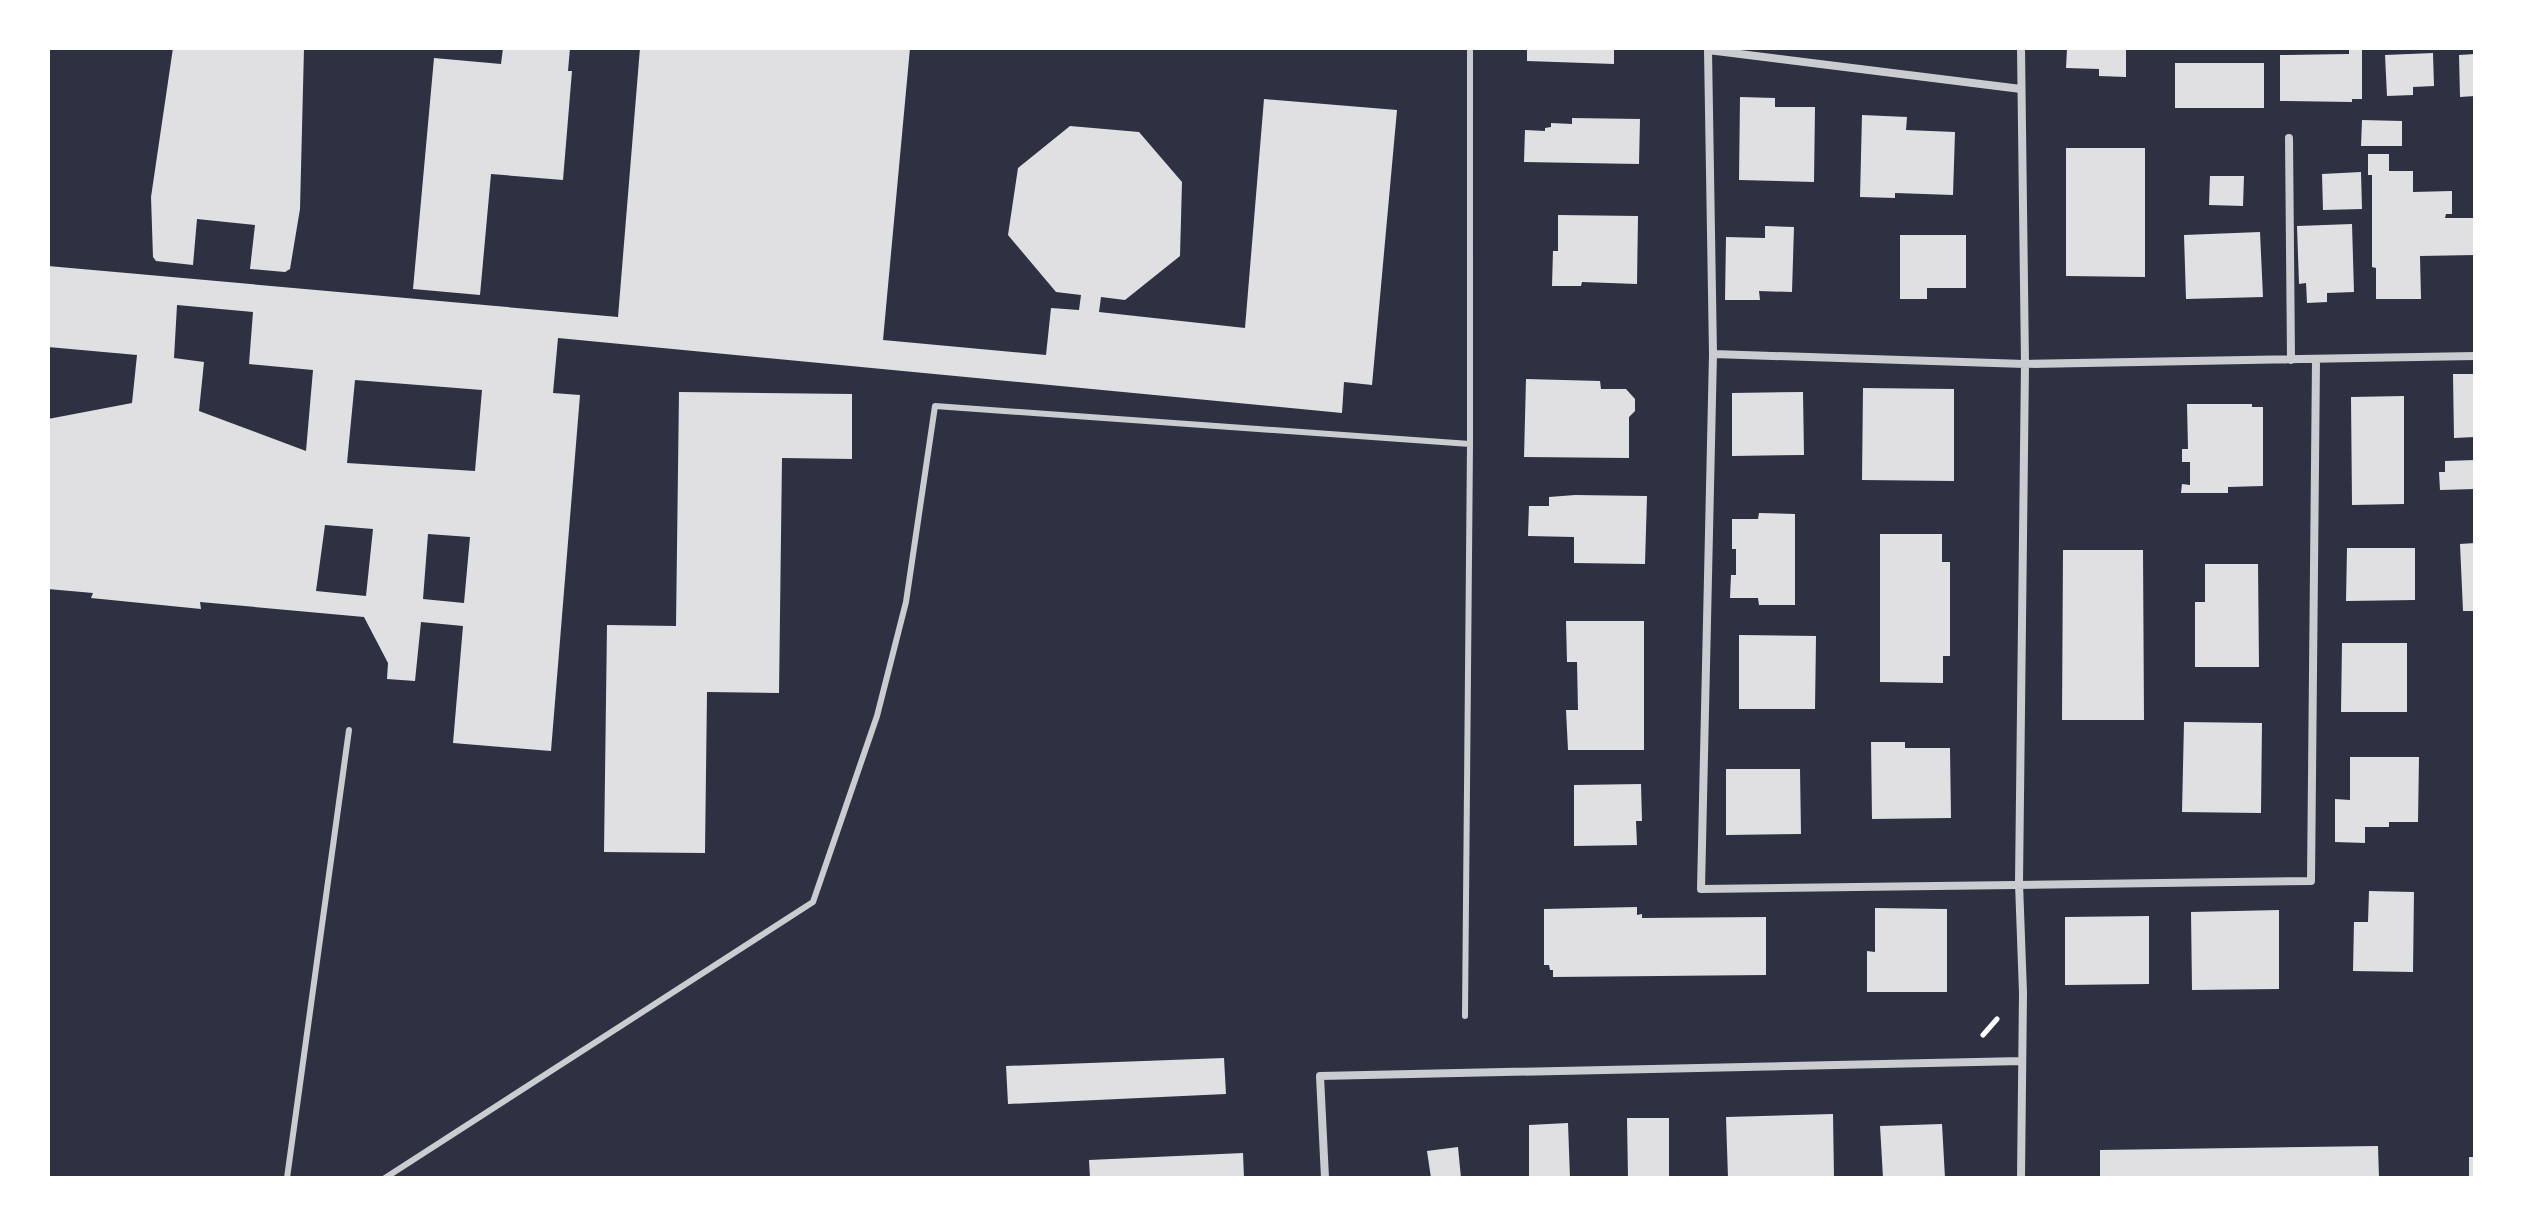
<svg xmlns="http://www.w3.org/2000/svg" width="2523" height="1226" font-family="'Asap Condensed',sans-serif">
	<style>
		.building { fill: #e0e0e3; fill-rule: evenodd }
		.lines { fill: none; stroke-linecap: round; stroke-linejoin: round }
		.path { stroke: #fff; stroke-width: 5 }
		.service { stroke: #caccd0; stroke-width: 6 }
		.minor { stroke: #caccd0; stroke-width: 8 }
	</style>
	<rect width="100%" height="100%" fill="#2d3142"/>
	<path class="building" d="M 173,48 L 304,48 L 300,209 L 290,269 L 285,272 L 250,269 L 255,225 L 197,219 L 193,265 L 156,261 L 153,257 L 151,197 Z
		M 503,48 L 570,48 L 568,71 L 572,71 L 563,180 L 491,174 L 480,295 L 413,289 L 434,58 L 501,64 Z
		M 640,48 L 910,48 L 883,340 L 1046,355 L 1051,308 L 1079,310 L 1081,295 L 1056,292 L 1008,235 L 1018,168 L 1070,126 L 1139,132 L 1182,182 L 1180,256 L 1125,300 L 1101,297 L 1099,312 L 1245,328 L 1264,99 L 1397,110 L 1372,385 L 1344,382 L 1342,413 L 558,338 L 553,393 L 580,395 L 551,751 L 453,743 L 463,626 L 421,622 L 415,681 L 387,679 L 388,663 L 364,617 L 200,602 L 201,609 L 91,598 L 93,593 L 48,589 L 48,419 L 132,403 L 137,355 L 48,347 L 48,266 L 618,317 ZM 177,305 L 253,312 L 249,364 L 313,370 L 306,451 L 199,411 L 204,362 L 174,358 ZM 355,380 L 482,390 L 475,471 L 347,463 ZM 325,525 L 373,529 L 366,596 L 316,591 ZM 428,534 L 470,537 L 464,603 L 423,599 Z
		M 1527,48 L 1614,48 L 1614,64 L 1527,61 Z
		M 2074,48 L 2126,48 L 2126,77 L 2099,76 L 2099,69 L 2066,68 L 2067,49 Z
		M 2349,48 L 2362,48 L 2362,99 L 2352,99 L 2352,102 L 2280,101 L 2280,55 L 2349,54 Z
		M 2433,53 L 2434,86 L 2413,87 L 2413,95 L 2387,96 L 2385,55 Z
		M 2475,54 L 2475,96 L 2460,97 L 2459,55 Z
		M 2175,63 L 2264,63 L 2264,108 L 2175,108 Z
		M 1740,97 L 1775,98 L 1775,107 L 1815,107 L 1814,182 L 1739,180 Z
		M 1862,115 L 1907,117 L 1906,130 L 1955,132 L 1953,195 L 1895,193 L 1895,198 L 1860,197 Z
		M 1572,118 L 1640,119 L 1639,164 L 1524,162 L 1525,130 L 1545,131 L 1545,128 L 1551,127 L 1551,123 L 1572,124 Z
		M 2362,120 L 2402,121 L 2402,146 L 2361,146 Z
		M 2066,148 L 2145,148 L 2145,277 L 2066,276 Z
		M 2368,154 L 2389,154 L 2389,171 L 2413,171 L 2413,192 L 2452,191 L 2452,214 L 2446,214 L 2445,218 L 2475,218 L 2475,255 L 2420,256 L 2421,299 L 2376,299 L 2376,268 L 2372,267 L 2372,175 L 2368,175 Z
		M 2361,172 L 2362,209 L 2323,210 L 2322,174 Z
		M 2210,176 L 2244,176 L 2243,206 L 2209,205 Z
		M 1558,215 L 1638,216 L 1637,284 L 1582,282 L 1581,286 L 1552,286 L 1553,251 L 1558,251 Z
		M 2352,224 L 2354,292 L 2327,293 L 2327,302 L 2307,303 L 2306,283 L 2299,284 L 2297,226 Z
		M 1765,226 L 1794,227 L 1792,292 L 1759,291 L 1760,300 L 1725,300 L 1726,237 L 1765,238 Z
		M 2260,232 L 2263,297 L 2186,299 L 2184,235 Z
		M 1900,235 L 1966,235 L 1966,288 L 1927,288 L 1927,299 L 1900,299 Z
		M 2453,374 L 2475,374 L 2475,437 L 2454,438 Z
		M 1526,379 L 1600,381 L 1601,389 L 1626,389 L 1635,399 L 1635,411 L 1629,417 L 1629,458 L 1524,457 Z
		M 1863,388 L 1954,389 L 1954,481 L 1862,480 Z
		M 679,392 L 852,394 L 852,459 L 782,458 L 779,693 L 707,692 L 705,853 L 604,852 L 607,625 L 676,626 Z
		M 1803,392 L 1804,455 L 1732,456 L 1732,393 Z
		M 2404,396 L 2404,504 L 2352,505 L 2351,397 Z
		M 2187,404 L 2252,404 L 2252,407 L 2263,407 L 2263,486 L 2228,487 L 2228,493 L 2181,493 L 2182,484 L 2190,485 L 2190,462 L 2182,462 L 2182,449 L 2188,449 Z
		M 2475,460 L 2475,489 L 2440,490 L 2439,472 L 2445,472 L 2445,461 Z
		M 1575,495 L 1647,496 L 1645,564 L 1574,563 L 1574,537 L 1528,536 L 1529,506 L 1549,506 L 1549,497 Z
		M 1759,513 L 1795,514 L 1795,605 L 1759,605 L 1758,598 L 1730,598 L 1731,575 L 1736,575 L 1736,549 L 1732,549 L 1732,519 L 1758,519 Z
		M 1880,534 L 1942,534 L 1942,562 L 1950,562 L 1950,656 L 1943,656 L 1943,683 L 1880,682 Z
		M 2475,543 L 2475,611 L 2463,611 L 2460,544 Z
		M 2347,548 L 2415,548 L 2415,600 L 2346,601 Z
		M 2063,550 L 2143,550 L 2144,720 L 2062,720 Z
		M 2205,564 L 2258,564 L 2259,667 L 2195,667 L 2195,602 L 2205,602 Z
		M 1566,621 L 1644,621 L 1644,750 L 1568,750 L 1566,710 L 1578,710 L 1577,662 L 1567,662 Z
		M 1739,635 L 1816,636 L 1815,709 L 1739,709 Z
		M 2342,643 L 2407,643 L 2407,712 L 2341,712 Z
		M 2184,722 L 2262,723 L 2261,813 L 2182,812 Z
		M 1871,742 L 1905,742 L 1905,748 L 1950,748 L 1951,818 L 1872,819 Z
		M 2350,757 L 2419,757 L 2418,822 L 2389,822 L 2389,827 L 2365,827 L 2365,843 L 2335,842 L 2335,799 L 2350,800 Z
		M 1726,769 L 1800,769 L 1801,834 L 1726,835 Z
		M 1641,784 L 1642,821 L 1636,821 L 1637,845 L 1574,846 L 1574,785 Z
		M 2369,891 L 2414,892 L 2413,972 L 2353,971 L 2354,922 L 2368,922 Z
		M 1637,907 L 1637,915 L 1642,914 L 1642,918 L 1766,917 L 1766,975 L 1553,977 L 1553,970 L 1550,970 L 1549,965 L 1544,965 L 1544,909 Z
		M 1875,908 L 1947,909 L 1947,992 L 1867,992 L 1867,951 L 1875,952 Z
		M 2279,910 L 2279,989 L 2192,990 L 2191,912 Z
		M 2149,916 L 2149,984 L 2065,985 L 2065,917 Z
		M 1224,1058 L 1226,1094 L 1008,1104 L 1006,1066 Z
		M 1833,1114 L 1834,1178 L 1728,1178 L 1726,1117 Z
		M 1627,1118 L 1669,1118 L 1669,1178 L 1628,1178 Z
		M 1568,1123 L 1570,1178 L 1529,1178 L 1529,1125 Z
		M 1942,1124 L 1945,1178 L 1883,1178 L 1880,1126 Z
		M 2378,1146 L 2379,1178 L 2100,1178 L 2100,1150 Z
		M 1458,1147 L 1461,1178 L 1431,1178 L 1427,1151 Z
		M 1243,1153 L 1244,1178 L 1090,1178 L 1089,1160 Z
		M 2469,1157 L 2475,1157 L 2475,1178 L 2469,1178 Z"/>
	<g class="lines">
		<path class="path" d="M 1983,1035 L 1997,1019"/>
		<path class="service" d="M 1465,1016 L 1470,444 L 1470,48
			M 287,1178 L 349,730
			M 385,1178 L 813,902 L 877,716 L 906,602 L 935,406 L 1470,444"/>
		<path class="minor" d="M 2021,48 L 2025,364 L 2019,883 L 2023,993 L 2021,1178
			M 2021,89 L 1708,50 L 1713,354 L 1701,889 L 2311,881 L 2316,360
			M 2289,138 L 2291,360
			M 1713,354 L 2025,364 L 2475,356
			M 1325,1178 L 1320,1076 L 2022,1061"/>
	</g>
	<rect width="2523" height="1226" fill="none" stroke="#ffffff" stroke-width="100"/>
</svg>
